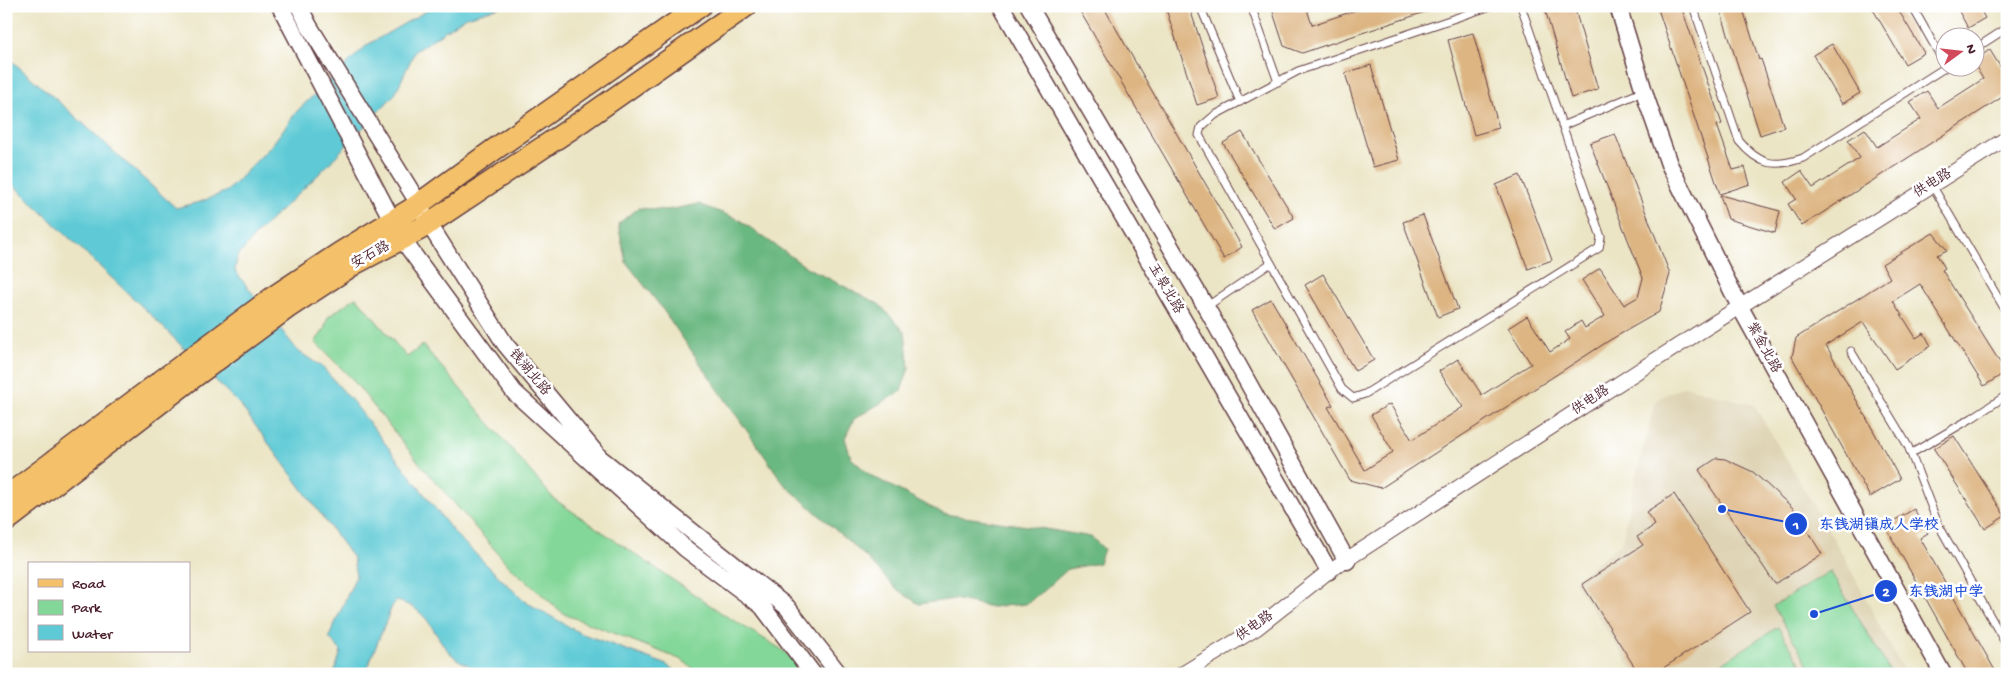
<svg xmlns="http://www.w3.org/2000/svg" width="2013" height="680" font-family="'Gochi Hand','LXGW WenKai TC',sans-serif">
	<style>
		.built { fill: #ded3b4 }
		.green { fill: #83d799; stroke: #667b62 }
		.forest { fill: #6ab881; stroke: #5a6c56 }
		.water { fill: #5ecad5; stroke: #547480 }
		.building { fill: #ddb583 }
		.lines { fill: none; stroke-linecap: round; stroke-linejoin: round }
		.service-casing { stroke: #623d42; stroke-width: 9 }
		.minor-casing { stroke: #623d42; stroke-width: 16 }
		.tertiary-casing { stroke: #623d42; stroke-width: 19 }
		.primary-casing { stroke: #623d42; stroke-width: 24 }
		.service { stroke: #fff; stroke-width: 7 }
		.minor { stroke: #fff; stroke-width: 14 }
		.tertiary { stroke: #fff; stroke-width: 16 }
		.primary { stroke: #f4c16a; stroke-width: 21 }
		.labels { text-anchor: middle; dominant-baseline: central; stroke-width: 5; stroke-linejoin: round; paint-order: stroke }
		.street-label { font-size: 14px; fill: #4a1f2b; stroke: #fff }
		.leader { fill: none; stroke: #1d4ed8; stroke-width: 2 }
		.callout-dot { fill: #1d4ed8; stroke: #fff; stroke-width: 2 }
		.mark-label { font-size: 15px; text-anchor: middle; font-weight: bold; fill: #fff }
		.callout-label { font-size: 15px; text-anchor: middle; font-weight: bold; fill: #1d4ed8; stroke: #fff; stroke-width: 5; stroke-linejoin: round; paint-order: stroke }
	</style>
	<rect width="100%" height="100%" fill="#fff"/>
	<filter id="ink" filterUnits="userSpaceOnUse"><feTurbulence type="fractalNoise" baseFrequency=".02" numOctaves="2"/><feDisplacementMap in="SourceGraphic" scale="10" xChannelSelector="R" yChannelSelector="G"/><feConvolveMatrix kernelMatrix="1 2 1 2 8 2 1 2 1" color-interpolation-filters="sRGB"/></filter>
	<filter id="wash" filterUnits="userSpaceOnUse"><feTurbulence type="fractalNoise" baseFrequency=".0096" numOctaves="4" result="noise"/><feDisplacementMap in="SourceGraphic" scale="20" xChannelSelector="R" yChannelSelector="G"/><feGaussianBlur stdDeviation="1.12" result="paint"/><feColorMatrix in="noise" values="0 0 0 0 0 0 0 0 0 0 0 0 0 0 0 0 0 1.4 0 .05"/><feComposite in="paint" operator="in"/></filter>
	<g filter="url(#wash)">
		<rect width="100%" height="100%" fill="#ebe5c5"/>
		<path class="built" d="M 1684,386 L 1754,405 L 1843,555 L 1905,674 L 1635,674 L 1574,581 L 1622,542 L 1636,475 L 1656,400 Z"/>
		<path class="green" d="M 356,297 L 407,357 L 423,345 L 554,499 L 723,614 L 781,649 L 812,674 L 700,674 L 682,660 L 564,614 L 509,566 L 420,464 L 352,379 L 315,342 L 324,330 L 328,317 Z
			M 1830,571 L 1892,674 L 1814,674 L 1773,606 Z
			M 1778,627 L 1807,674 L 1705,674 Z"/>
		<path class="forest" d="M 699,204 L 738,219 L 806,267 L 879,304 L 905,332 L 909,368 L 901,391 L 854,419 L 845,438 L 851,458 L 870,475 L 944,514 L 1034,527 L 1091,537 L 1104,549 L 1099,563 L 1068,569 L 1048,587 L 1026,604 L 992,607 L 954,599 L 919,604 L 896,589 L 865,556 L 784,484 L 661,307 L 626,262 L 618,224 L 638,208 L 667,210 Z"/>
		<path class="water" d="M 435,6 L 503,6 L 464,18 L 415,51 L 395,94 L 320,173 L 259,231 L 237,257 L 235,271 L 298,351 L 322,367 L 354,403 L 455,534 L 524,601 L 580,633 L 665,664 L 680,674 L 473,674 L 471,667 C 467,664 461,662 457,659 C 432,640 434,610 397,601 L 392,606 L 365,674 L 334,674 L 341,651 L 329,637 L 356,576 L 353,558 L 241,406 L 152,316 L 6,178 L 6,56 L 66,108 L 176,208 L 200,202 L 227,191 L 271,146 L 297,111 L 367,45 Z"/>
		<g id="blocks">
			<path class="building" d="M 1077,6 L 1103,6 L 1242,247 L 1224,259 Z
				M 1176,6 L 1189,6 L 1219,98 L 1197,105 L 1166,9 Z
				M 1271,6 L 1306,6 L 1312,25 L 1368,6 L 1436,6 L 1437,8 L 1302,53 L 1284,46 Z
				M 1544,6 L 1574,6 L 1598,89 L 1571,98 Z
				M 1657,6 L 1681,6 L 1722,124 L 1717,125 L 1733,170 L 1745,167 L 1750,184 L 1720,194 Z
				M 1719,6 L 1742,6 L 1759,60 L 1761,59 L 1784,127 L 1760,135 Z
				M 1871,6 L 1896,6 L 1924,53 L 1905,64 Z
				M 1956,6 L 1978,6 L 1985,18 L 1968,28 Z
				M 1473,33 L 1499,128 L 1474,135 L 1448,40 Z
				M 1832,44 L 1860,93 L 1842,104 L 1813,55 Z
				M 1990,50 L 2001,68 L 2007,64 L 2007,94 L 1802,226 L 1788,204 L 1796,199 L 1785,182 L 1801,171 L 1813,188 L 1860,158 L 1848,140 L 1865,129 L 1877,147 L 1921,119 L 1910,102 L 1927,91 L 1938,108 L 1983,79 L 1976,67 L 1976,59 Z
				M 1371,65 L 1399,160 L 1373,167 L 1345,73 Z
				M 1242,132 L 1294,218 L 1275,229 L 1223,143 Z
				M 1615,134 L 1670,274 L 1659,312 L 1610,340 L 1381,488 L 1350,480 L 1252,310 L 1271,299 L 1333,405 L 1328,407 L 1365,470 L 1393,452 L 1371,415 L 1390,404 L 1412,440 L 1463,407 L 1439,371 L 1458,359 L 1482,395 L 1531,364 L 1508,328 L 1527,316 L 1550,352 L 1570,339 L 1565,332 L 1581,321 L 1585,328 L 1605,316 L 1582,280 L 1600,268 L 1624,305 L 1638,297 L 1643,278 L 1590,143 Z
				M 1520,175 L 1552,260 L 1528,269 L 1496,185 Z
				M 1720,195 L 1780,211 L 1775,233 L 1728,219 Z
				M 1423,215 L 1458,309 L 1438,317 L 1403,222 Z
				M 1933,233 L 1947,250 L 1937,255 L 1945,268 L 1942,270 L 2006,372 L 1984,386 L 1920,284 L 1893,301 L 1916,338 L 1924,333 L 1931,346 L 1895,369 L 1863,322 L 1826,345 L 1900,479 L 1870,497 L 1792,357 L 1796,338 L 1890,278 L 1882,264 Z
				M 1323,274 L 1374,360 L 1355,371 L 1305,285 Z
				M 1954,436 L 2005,516 L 1985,529 L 1934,449 Z
				M 1717,458 L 1725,459 L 1753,472 L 1793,508 L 1822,554 L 1775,584 L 1699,470 Z
				M 1674,494 L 1750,612 L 1654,674 L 1639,674 L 1582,584 L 1643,545 L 1637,537 L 1655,525 L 1646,512 Z
				M 1914,509 L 1928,533 L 1920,538 L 1997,674 L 1968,674 L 1885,526 Z"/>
		</g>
	</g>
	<g filter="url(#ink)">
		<use href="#blocks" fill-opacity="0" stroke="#623d42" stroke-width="1"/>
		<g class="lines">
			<defs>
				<path id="service" d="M 1200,6 L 1240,102
					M 1251,6 L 1278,82
					M 1491,6 L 1298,71 L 1215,115 L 1201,127 L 1199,135 L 1342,389 L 1353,398 L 1365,394 L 1599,248 L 1601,237 L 1521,6
					M 1693,6 L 1739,141 C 1759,165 1774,168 1803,158 L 1946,67
					M 1912,6 L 1946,66
					M 1976,48 L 2007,28
					M 1562,126 L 1644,91
					M 1932,185 L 2007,313
					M 1206,307 L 1271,263
					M 1851,351 L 1908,446 L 1938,524 L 2007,646
					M 1912,453 L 1972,418 L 2007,395"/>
				<path id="minor" d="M 1182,674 L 1257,628 L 1329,571 L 1649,364 L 2007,138"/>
				<path id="tertiary" d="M 280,6 L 402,239 L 514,392 L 686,549 L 762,606 L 813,674
					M 299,6 L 309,26 L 419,204 L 429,224 L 505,344 L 600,458 L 787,607 L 839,674
					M 1001,6 L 1329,571
					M 1029,6 L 1206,307 L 1347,561
					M 1618,6 L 1647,101 L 1669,164 L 1740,307 L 1943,674"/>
				<path id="primary" d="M 6,497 L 275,296 L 340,253 L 412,209 L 495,149 L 700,6
					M 6,521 L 195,376 L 287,308 L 354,264 L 422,228 L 572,128 L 746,6"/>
			</defs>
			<use href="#service" class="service-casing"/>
			<use href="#minor" class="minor-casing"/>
			<use href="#tertiary" class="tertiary-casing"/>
			<use href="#primary" class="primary-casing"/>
			<use href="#service" class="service"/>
			<use href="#minor" class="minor"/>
			<use href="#tertiary" class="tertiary"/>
			<use href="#primary" class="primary"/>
		</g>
	</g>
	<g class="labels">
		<g class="street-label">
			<text transform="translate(1933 184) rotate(-32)">供电路</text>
			<text transform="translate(371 256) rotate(-29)">安石路</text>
			<text transform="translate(1165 289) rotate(60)">玉泉北路</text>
			<text transform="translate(1763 348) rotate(61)">紫金北路</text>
			<text transform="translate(529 373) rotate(50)">钱湖北路</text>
			<text transform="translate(1591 401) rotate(-33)">供电路</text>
			<text transform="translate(1255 627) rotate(-35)">供电路</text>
		</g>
	</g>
	<path class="leader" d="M1722 509L1796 524M1814 614L1886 591"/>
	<g class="callout-dot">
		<circle cx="1722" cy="509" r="5"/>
		<circle cx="1814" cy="614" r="5"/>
		<circle cx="1796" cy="524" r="12"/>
		<circle cx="1886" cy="591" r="12"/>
	</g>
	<g class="mark-label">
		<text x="1796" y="529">1</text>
		<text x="1886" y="596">2</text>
	</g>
	<g class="callout-label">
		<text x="1879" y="529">东钱湖镇成人学校</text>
		<text x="1946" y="596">东钱湖中学</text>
	</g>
	<rect width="2013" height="680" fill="none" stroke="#fff" stroke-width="25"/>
	<rect x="28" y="562" width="162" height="90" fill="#ffffff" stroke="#b7a5aa"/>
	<rect x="38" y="579" width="25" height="8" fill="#f4c16a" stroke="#b7a5aa"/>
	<text x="72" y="588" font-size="15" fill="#4a1f2b">Road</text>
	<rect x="38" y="600" width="25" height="15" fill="#83d799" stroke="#b7a5aa"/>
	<text x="72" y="612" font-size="15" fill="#4a1f2b">Park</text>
	<rect x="38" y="625" width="25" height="15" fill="#5ecad5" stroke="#b7a5aa"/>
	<text x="72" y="638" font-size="15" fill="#4a1f2b">Water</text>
	<g transform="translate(1960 52) rotate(75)"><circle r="24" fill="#ffffff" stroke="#b7a5aa"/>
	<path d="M0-4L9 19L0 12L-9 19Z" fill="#d1495b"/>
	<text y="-8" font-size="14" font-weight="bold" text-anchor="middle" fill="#4a1f2b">N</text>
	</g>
</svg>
